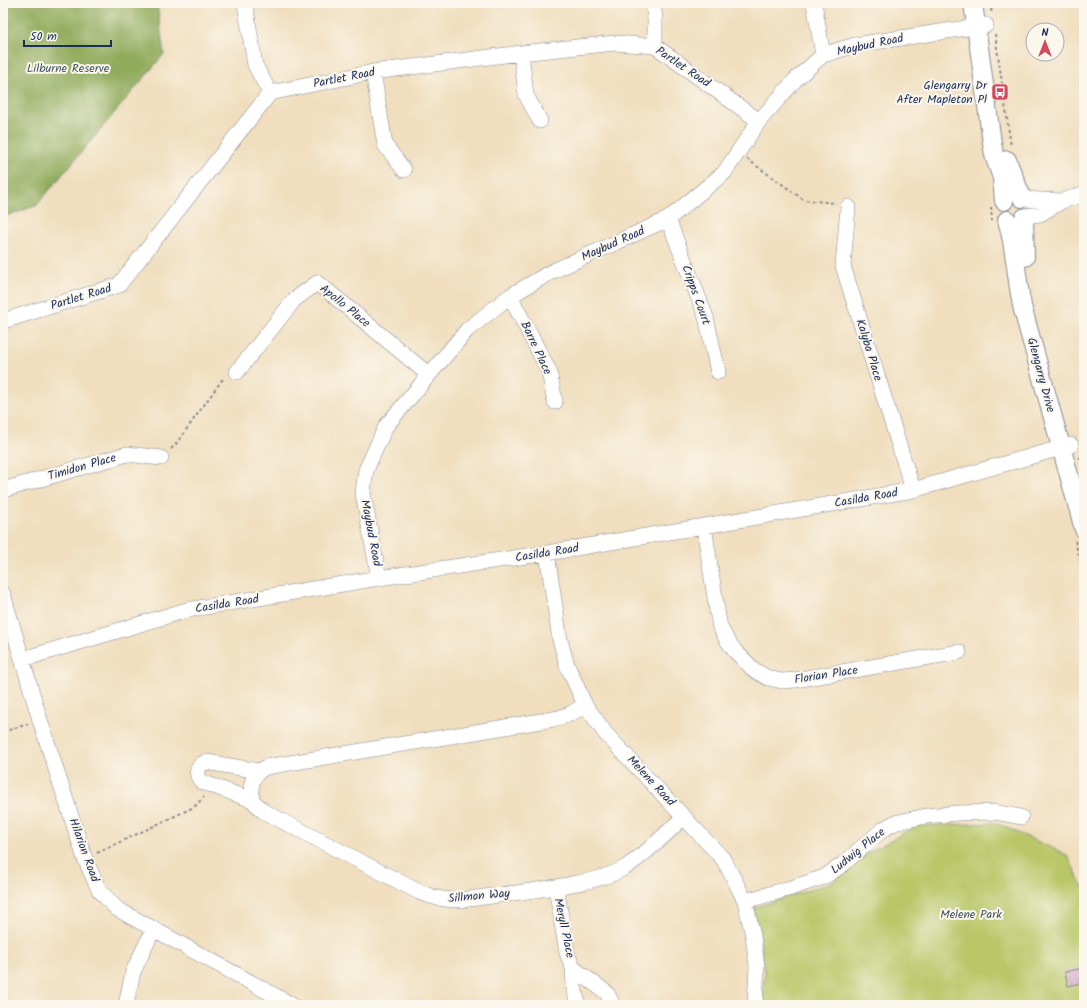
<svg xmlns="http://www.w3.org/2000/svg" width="1087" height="1008" font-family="Kalam,sans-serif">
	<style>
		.green { fill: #b9c769; stroke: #6a7b64 }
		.forest { fill: #92ac5d; stroke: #566e5e }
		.building { fill: #cd9fc9 }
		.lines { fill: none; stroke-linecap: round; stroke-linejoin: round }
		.minor-casing { stroke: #86868e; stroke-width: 16 }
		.major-casing { stroke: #86868e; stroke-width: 20 }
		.path { stroke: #86868e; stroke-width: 2; stroke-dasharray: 3 3; stroke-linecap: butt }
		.minor { stroke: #fff; stroke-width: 15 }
		.major { stroke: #fff; stroke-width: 18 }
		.labels { text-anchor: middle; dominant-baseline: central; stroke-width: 4; stroke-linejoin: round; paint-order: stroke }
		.street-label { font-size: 12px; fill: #1b2f5e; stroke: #fbf7ec }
		.park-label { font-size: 12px; fill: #425561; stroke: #fbf7ec }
		.poi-label { font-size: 12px; fill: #1b2f5e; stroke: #fbf7ec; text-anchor: end }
	</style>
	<rect width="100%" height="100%" fill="#fbf7ec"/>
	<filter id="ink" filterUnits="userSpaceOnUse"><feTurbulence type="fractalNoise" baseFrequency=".025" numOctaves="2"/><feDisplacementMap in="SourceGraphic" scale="8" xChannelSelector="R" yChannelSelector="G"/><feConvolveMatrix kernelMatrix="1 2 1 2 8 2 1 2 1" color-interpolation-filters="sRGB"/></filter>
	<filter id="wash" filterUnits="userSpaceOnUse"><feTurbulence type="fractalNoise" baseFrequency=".012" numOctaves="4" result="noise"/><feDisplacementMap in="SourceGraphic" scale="16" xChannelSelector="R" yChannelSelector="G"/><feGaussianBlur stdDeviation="0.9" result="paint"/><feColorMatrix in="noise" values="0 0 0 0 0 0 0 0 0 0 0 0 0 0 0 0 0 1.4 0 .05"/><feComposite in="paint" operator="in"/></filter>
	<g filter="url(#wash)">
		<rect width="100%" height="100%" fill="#f0debe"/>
		<path class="green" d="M 996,823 L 1067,855 L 1082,886 L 1084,886 L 1084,1005 L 761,1005 L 765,972 L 754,908 L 833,882 L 866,854 L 916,826 Z"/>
		<path class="forest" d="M 3,3 L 157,3 L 164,54 L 36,206 L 3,217 Z"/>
		<g id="blocks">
			<path class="building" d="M 1083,968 L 1084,982 L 1068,986 L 1065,972 Z"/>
		</g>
	</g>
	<g filter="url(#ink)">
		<use href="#blocks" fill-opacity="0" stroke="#86868e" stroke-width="1"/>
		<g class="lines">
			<defs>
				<path id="minor" d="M 245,3 L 255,65 L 270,93
					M 653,3 L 655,19 L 655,46
					M 814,3 L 823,55
					M 521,53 L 526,95 L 540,121
					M 373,72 L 385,145 L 404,170
					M 1023,199 L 1062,201
					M 848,207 L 843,266 L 913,490
					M 1025,216 L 1040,214 L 1062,201 L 1084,194
					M 668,219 L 706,317 L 718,372
					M 510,296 L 549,371 L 555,402
					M 3,321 L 119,285 L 270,93 L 373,72 L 521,53 L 615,43 L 655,46 L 759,121
					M 237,372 L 294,300 L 317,283 L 329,292 L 429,375
					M 3,490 L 127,454 L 161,458
					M 704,526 L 717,611 L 720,627 L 727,640 L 735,651 L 754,670 L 768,678 L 782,681 L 795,680 L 959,652
					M 547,553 L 560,640 L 567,665 L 585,705 L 594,717 L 605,733 L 723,859 L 734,879 L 745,901 L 753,936 L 757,966 L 755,1005
					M 379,578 L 363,493 L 366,470 L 386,426 L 467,330 L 510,296 L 551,272 L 668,219 L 724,173 L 759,121 L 795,80 L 823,55 L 855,45 L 986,25
					M 3,594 L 40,720 L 85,859 L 99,890 L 117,909 L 292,1005
					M 23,659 L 187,610 L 379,578 L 547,553 L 913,490 L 1071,445
					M 585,705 L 572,713 L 559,718 L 266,767 C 251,775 250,784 252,800 L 263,811 L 419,892 C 434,898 444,900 461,900 C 498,895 536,891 572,884 C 590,881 609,877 624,868 C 646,855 666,833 684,817
					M 252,800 L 202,782 C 195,775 196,766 206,762 L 259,771
					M 556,887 L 567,953 L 573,968 L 574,987 L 578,1005
					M 745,901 L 791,888 L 824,877 L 842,865 L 882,830 L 894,823 L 926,816 L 958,813 L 994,812 L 1021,817
					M 573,968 L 607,993 L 613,1005
					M 126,1005 L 133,972 L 153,930"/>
				<path id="major" d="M 973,3 L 992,143 L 994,155 L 1002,178 L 1004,201
					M 1007,160 L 1022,198
					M 1024,218 L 1025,257
					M 1007,220 C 1016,249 1016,280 1023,310 L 1084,529"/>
			</defs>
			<use href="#minor" class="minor-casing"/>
			<use href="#major" class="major-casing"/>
			<path class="path" d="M 990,3 L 992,14
				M 995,34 L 1011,146
				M 747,159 L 804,200 L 836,203
				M 991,207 L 992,221
				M 171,449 L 176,444 L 222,380 L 225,379
				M 1079,458 L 1084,457
				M 1075,541 L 1084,574
				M 3,732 L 28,724
				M 97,853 L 194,807 L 204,797"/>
			<use href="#minor" class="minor"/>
			<use href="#major" class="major"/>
		</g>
	</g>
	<defs>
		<symbol id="bus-square" viewBox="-11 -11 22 22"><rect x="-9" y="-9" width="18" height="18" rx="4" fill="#d1495b" stroke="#fbf7ec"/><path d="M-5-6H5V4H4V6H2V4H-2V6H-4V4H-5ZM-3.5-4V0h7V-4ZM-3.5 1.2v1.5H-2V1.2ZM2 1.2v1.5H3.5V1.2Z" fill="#fff"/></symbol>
	</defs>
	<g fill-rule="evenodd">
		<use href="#bus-square" x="990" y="82" width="20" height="20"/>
	</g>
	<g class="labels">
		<g class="street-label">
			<text transform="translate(870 45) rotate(-12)">Maybud Road</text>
			<text transform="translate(683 67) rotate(34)">Partlet Road</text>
			<text transform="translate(344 78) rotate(-11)">Partlet Road</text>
			<text transform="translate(613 244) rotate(-24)">Maybud Road</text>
			<text transform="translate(696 295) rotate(70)">Cripps Court</text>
			<text transform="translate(81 297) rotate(-17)">Partlet Road</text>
			<text transform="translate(345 306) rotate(39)">Apollo Place</text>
			<text transform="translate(536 348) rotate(65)">Barre Place</text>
			<text transform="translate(869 350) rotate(73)">Kalyba Place</text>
			<text transform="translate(1041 375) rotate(75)">Glengarry Drive</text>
			<text transform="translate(82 467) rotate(-16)">Timidon Place</text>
			<text transform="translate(866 498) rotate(-10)">Casilda Road</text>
			<text transform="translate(371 533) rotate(79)">Maybud Road</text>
			<text transform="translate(547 553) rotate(-9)">Casilda Road</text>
			<text transform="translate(227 604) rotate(-9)">Casilda Road</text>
			<text transform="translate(826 675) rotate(-9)">Florian Place</text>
			<text transform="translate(651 781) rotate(47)">Melene Road</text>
			<text transform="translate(84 850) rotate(70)">Hilarion Road</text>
			<text transform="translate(858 851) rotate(-39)">Ludwig Place</text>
			<text transform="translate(479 896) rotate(-5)">Sillmon Way</text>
			<text transform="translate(564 928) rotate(78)">Meryll Place</text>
		</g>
		<g class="park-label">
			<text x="68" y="68">Lilburne Reserve</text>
			<text x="971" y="914">Melene Park</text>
		</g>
		<g class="poi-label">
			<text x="987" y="85">Glengarry Dr<tspan x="987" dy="14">After Mapleton Pl</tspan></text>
		</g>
	</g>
	<rect width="1087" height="1008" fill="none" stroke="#fbf7ec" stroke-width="16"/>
	<g transform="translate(1045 42)"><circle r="19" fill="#fbf7ec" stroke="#a1a7b3"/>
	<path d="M0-3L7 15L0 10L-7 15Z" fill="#d1495b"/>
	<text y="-6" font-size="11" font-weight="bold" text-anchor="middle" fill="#1b2f5e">N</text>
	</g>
	<path d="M24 40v6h87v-6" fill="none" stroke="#1b2f5e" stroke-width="2"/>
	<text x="30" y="40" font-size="12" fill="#1b2f5e" stroke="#fbf7ec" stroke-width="3" paint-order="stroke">50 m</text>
</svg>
